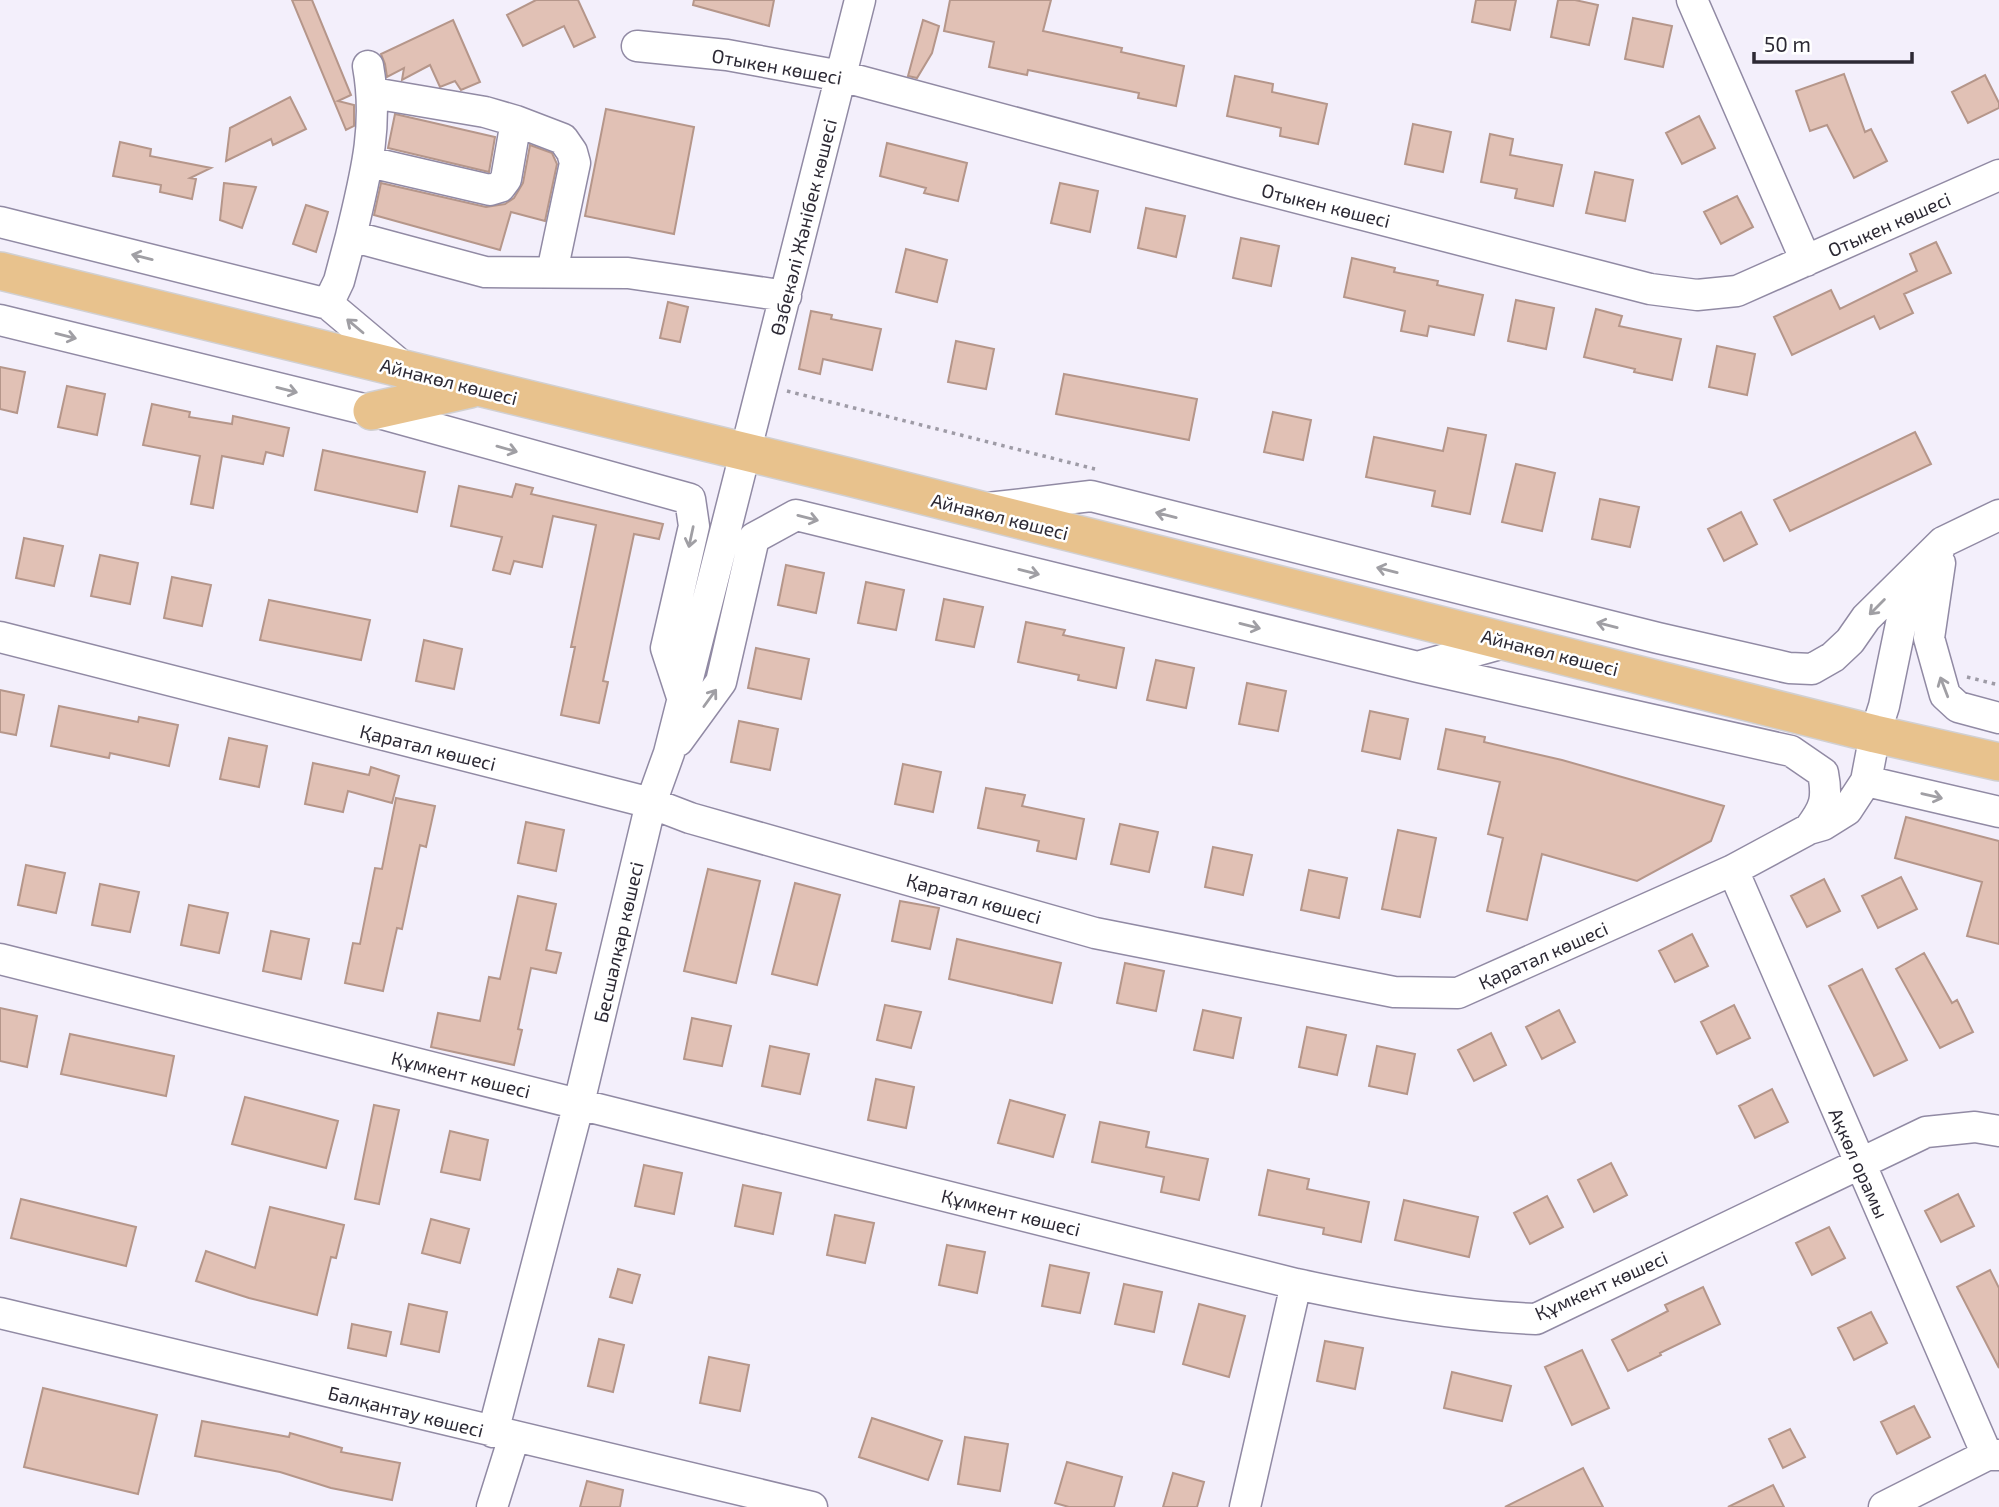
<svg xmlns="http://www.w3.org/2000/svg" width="1999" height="1507" font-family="'Exo 2',sans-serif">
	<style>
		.building { fill: #e1c1b5; stroke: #b5968a; stroke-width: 2 }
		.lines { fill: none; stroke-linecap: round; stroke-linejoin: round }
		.minor-casing { stroke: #918aa4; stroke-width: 33 }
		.major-casing { stroke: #d1d0d2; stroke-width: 40 }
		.path { stroke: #9e9ba6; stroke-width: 3.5; stroke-dasharray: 3.5 5; stroke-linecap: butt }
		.minor { stroke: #fff; stroke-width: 30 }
		.major { stroke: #e8c28d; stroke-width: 37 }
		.oneway { stroke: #a09fa4 }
		.labels { text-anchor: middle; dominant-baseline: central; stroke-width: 5; stroke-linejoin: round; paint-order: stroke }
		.street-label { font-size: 19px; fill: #2c2934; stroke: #fff }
	</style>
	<rect width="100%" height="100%" fill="#f3effb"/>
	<path class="building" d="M 292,0 L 312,0 L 351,95 L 338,101 L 354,105 L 354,126 L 346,130 Z
		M 536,0 L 578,0 L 595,37 L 574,47 L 564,26 L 523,46 L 507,15 Z
		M 694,0 L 774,0 L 769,26 L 693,5 Z
		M 950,0 L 1051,0 L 1043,31 L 1122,48 L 1121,52 L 1184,66 L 1176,106 L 1138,98 L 1139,93 L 1028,70 L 1027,75 L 989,67 L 994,42 L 944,31 Z
		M 1476,0 L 1516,0 L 1510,30 L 1472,22 Z
		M 1558,0 L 1575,0 L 1598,5 L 1589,45 L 1551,37 Z
		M 1633,18 L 1672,26 L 1663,67 L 1625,59 Z
		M 453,20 L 480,82 L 461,90 L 455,81 L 440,87 L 430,65 L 402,80 L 404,68 L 387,77 L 385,64 L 381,54 Z
		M 923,20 L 939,26 L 932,53 L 917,78 L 908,76 Z
		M 1844,74 L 1865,132 L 1871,129 L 1887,161 L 1854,178 L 1827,125 L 1810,131 L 1796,91 Z
		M 1985,75 L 1999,103 L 1999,108 L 1968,123 L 1952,92 Z
		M 1235,76 L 1273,84 L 1272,92 L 1327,104 L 1318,144 L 1280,136 L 1281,128 L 1227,116 Z
		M 290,97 L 306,129 L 273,145 L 271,139 L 226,161 L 230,128 Z
		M 606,109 L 694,127 L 674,234 L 585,216 Z
		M 395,114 L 495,137 L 489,172 L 388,148 Z
		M 1699,116 L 1715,148 L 1682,164 L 1666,133 Z
		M 1413,124 L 1451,132 L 1443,172 L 1405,164 Z
		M 1490,134 L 1513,139 L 1510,155 L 1562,165 L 1553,206 L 1515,198 L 1517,189 L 1481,182 Z
		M 120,142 L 151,149 L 150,156 L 211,168 L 190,178 L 196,179 L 192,199 L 160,192 L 161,185 L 113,176 Z
		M 887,143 L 967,163 L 958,201 L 924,193 L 926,188 L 880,176 Z
		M 530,145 L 552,153 L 557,164 L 545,221 L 511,212 L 500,250 L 374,215 L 381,183 L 486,207 L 505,204 L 514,198 L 523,183 Z
		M 1595,172 L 1633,180 L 1625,221 L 1586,213 Z
		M 224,183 L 256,187 L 242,228 L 220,220 Z
		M 1060,183 L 1098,191 L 1090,232 L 1051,223 Z
		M 1737,196 L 1753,227 L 1721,244 L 1704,212 Z
		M 306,205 L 328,212 L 316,252 L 293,244 Z
		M 1146,208 L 1185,216 L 1176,257 L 1138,248 Z
		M 1241,238 L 1279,246 L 1271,286 L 1233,278 Z
		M 1936,242 L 1951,273 L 1904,294 L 1913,313 L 1880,329 L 1874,316 L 1792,355 L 1774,317 L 1831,290 L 1840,309 L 1917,271 L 1910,254 Z
		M 906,249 L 947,260 L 937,302 L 896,292 Z
		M 1352,258 L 1395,268 L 1394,272 L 1438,281 L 1437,285 L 1483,295 L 1474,335 L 1429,326 L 1427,336 L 1401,331 L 1405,311 L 1344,297 Z
		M 1516,300 L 1554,308 L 1546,349 L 1508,341 Z
		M 668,302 L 688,307 L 680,342 L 660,338 Z
		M 1596,309 L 1622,316 L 1619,326 L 1681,339 L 1672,380 L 1634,372 L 1635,369 L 1584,357 Z
		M 811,311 L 832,315 L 831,319 L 881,329 L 872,370 L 823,359 L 820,374 L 799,369 Z
		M 956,341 L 994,349 L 986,389 L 948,382 Z
		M 1717,346 L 1755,354 L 1747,395 L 1709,387 Z
		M 0,367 L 25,372 L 17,413 L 0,409 Z
		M 1064,374 L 1197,399 L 1189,440 L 1056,414 Z
		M 67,386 L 105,394 L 97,435 L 58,427 Z
		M 152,404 L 190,412 L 189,417 L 232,424 L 233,416 L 289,428 L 283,456 L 266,452 L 263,464 L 222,456 L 213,508 L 191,504 L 200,456 L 143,445 Z
		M 1273,412 L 1311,420 L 1303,460 L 1264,452 Z
		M 1448,428 L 1486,435 L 1470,514 L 1432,506 L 1435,491 L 1366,477 L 1374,437 L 1443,451 Z
		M 1915,432 L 1931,464 L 1790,531 L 1774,500 Z
		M 323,450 L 425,472 L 417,512 L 315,490 Z
		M 1516,464 L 1555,473 L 1542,531 L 1502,522 Z
		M 516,484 L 533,488 L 531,494 L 663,524 L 659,539 L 634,534 L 603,681 L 608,682 L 599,723 L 561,715 L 575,647 L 571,647 L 596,525 L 553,516 L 542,567 L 514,561 L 510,574 L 493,570 L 502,537 L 451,526 L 459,486 L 512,497 Z
		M 1600,499 L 1639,507 L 1630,547 L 1592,539 Z
		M 1741,512 L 1757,544 L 1724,561 L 1708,529 Z
		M 24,538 L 63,546 L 54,586 L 16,578 Z
		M 100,555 L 138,563 L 130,604 L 91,596 Z
		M 786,565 L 824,573 L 816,613 L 778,605 Z
		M 172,577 L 211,585 L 202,626 L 164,618 Z
		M 866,582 L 904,590 L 896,630 L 858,623 Z
		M 944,599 L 983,607 L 974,647 L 936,640 Z
		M 269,600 L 370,620 L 361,660 L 260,640 Z
		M 1026,622 L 1065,630 L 1063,635 L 1124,648 L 1116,688 L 1078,680 L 1079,675 L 1018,662 Z
		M 424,640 L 462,649 L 454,689 L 416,681 Z
		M 756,648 L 809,659 L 801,699 L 748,688 Z
		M 1156,660 L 1194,668 L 1186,708 L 1147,700 Z
		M 1247,683 L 1286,691 L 1278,731 L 1239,724 Z
		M 0,690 L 24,695 L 16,735 L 0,732 Z
		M 59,706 L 138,722 L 139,717 L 178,725 L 169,766 L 110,753 L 109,758 L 51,746 Z
		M 1370,711 L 1408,719 L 1400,759 L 1362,751 Z
		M 739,721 L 778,729 L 770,770 L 731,762 Z
		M 1446,729 L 1485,737 L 1484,742 L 1562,760 L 1724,806 L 1711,841 L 1637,881 L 1542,854 L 1527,920 L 1487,911 L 1503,838 L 1488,834 L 1500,782 L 1438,769 Z
		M 229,738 L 267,746 L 259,787 L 220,779 Z
		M 313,763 L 369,775 L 371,767 L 399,776 L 392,803 L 348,791 L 343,812 L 305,804 Z
		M 903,764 L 941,772 L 933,812 L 895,804 Z
		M 986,788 L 1025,795 L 1022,806 L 1084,819 L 1076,859 L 1037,851 L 1039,841 L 978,828 Z
		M 396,798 L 435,806 L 426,847 L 420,845 L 402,929 L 397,928 L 383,991 L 345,983 L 353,943 L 360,944 L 375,868 L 382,869 Z
		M 1906,817 L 1999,841 L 1999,944 L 1967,936 L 1982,882 L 1895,858 Z
		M 526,822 L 564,830 L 556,871 L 518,863 Z
		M 1120,824 L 1158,832 L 1149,872 L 1111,864 Z
		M 1398,830 L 1436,838 L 1420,917 L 1382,909 Z
		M 1213,847 L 1252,855 L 1243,895 L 1205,887 Z
		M 26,865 L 65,873 L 56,913 L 18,905 Z
		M 708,869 L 760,881 L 736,983 L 684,971 Z
		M 1309,870 L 1347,878 L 1339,918 L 1301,910 Z
		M 1901,877 L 1917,909 L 1878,928 L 1862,896 Z
		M 1824,879 L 1840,911 L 1807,927 L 1791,896 Z
		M 795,883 L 840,895 L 817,985 L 772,974 Z
		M 100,884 L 139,892 L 130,932 L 92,925 Z
		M 518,896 L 556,904 L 546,950 L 561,953 L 556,973 L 531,968 L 518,1029 L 522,1030 L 514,1065 L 431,1047 L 438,1013 L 480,1021 L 489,977 L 500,979 Z
		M 900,901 L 939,908 L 930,949 L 892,941 Z
		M 189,905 L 228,913 L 219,953 L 181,945 Z
		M 271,931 L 309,939 L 301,979 L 263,971 Z
		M 1692,934 L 1708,966 L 1675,982 L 1659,951 Z
		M 957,939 L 1061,963 L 1052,1003 L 949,979 Z
		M 1924,953 L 1952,1003 L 1957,1000 L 1973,1032 L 1940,1048 L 1896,969 Z
		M 1125,963 L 1164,971 L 1156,1011 L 1117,1003 Z
		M 1862,969 L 1907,1060 L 1874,1076 L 1829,986 Z
		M 885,1005 L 921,1012 L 911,1048 L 877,1040 Z
		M 1734,1005 L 1750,1038 L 1717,1054 L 1701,1022 Z
		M 0,1008 L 37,1016 L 27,1067 L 0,1061 Z
		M 1203,1010 L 1241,1018 L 1233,1058 L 1194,1050 Z
		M 1559,1010 L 1575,1042 L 1542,1059 L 1526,1027 Z
		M 692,1018 L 731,1026 L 722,1066 L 684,1059 Z
		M 1307,1027 L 1346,1035 L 1337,1075 L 1299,1067 Z
		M 1491,1033 L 1506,1065 L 1474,1081 L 1458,1050 Z
		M 70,1034 L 174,1056 L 166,1096 L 61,1074 Z
		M 770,1046 L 809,1054 L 800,1094 L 762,1086 Z
		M 1377,1046 L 1415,1054 L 1407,1094 L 1369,1086 Z
		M 876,1079 L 914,1087 L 906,1128 L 868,1120 Z
		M 1772,1089 L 1788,1122 L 1755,1138 L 1739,1106 Z
		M 245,1097 L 338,1121 L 326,1168 L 232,1144 Z
		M 1010,1100 L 1065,1115 L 1053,1157 L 998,1143 Z
		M 374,1105 L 399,1110 L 379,1204 L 355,1199 Z
		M 1100,1122 L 1149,1132 L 1146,1147 L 1208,1159 L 1199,1200 L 1161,1192 L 1164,1177 L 1092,1162 Z
		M 450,1131 L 488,1140 L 480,1180 L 441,1172 Z
		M 1611,1163 L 1627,1195 L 1594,1212 L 1578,1180 Z
		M 644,1165 L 682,1173 L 674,1214 L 635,1206 Z
		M 1268,1170 L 1309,1179 L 1307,1189 L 1369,1202 L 1361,1242 L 1323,1234 L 1324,1228 L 1259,1215 Z
		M 743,1185 L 781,1193 L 773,1234 L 735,1226 Z
		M 1958,1194 L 1974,1226 L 1941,1242 L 1925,1211 Z
		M 1547,1196 L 1563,1227 L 1530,1244 L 1514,1213 Z
		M 21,1199 L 136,1227 L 126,1266 L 11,1238 Z
		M 1404,1200 L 1478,1217 L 1469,1257 L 1395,1240 Z
		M 270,1207 L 344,1225 L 336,1258 L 331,1257 L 317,1315 L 249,1298 L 196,1281 L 206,1251 L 255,1268 Z
		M 835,1215 L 874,1223 L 865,1263 L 827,1255 Z
		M 431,1219 L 469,1229 L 460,1263 L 422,1253 Z
		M 1829,1227 L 1845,1258 L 1812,1275 L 1796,1243 Z
		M 947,1245 L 985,1252 L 977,1293 L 939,1285 Z
		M 1050,1265 L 1089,1273 L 1080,1313 L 1042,1306 Z
		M 618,1269 L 640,1275 L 632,1303 L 610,1297 Z
		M 1990,1270 L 1999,1288 L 1999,1368 L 1957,1287 Z
		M 1124,1284 L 1162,1292 L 1154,1332 L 1115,1324 Z
		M 1703,1287 L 1720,1324 L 1660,1353 L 1661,1355 L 1628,1371 L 1612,1340 L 1668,1311 L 1665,1305 Z
		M 409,1304 L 447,1312 L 439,1352 L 401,1344 Z
		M 1199,1304 L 1245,1316 L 1229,1377 L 1183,1364 Z
		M 1871,1312 L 1887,1343 L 1854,1360 L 1838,1328 Z
		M 352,1324 L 391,1332 L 386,1356 L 348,1348 Z
		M 599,1339 L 624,1345 L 613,1392 L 588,1386 Z
		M 1325,1341 L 1363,1348 L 1355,1389 L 1317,1381 Z
		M 1582,1350 L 1609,1408 L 1572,1425 L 1545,1367 Z
		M 709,1357 L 749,1365 L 740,1411 L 700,1403 Z
		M 1452,1372 L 1511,1386 L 1502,1421 L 1444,1408 Z
		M 43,1388 L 157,1415 L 138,1494 L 24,1467 Z
		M 1914,1406 L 1930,1437 L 1897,1454 L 1881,1422 Z
		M 872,1418 L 942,1441 L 928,1480 L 859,1457 Z
		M 202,1421 L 289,1437 L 290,1433 L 342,1448 L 341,1452 L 400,1463 L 392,1500 L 331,1488 L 280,1472 L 195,1456 Z
		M 1790,1429 L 1805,1457 L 1783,1468 L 1769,1439 Z
		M 965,1437 L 1008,1444 L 1000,1491 L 958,1484 Z
		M 1067,1462 L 1122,1477 L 1114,1507 L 1069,1507 L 1055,1503 Z
		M 1583,1468 L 1603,1507 L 1505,1507 Z
		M 1173,1473 L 1204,1482 L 1197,1507 L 1163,1507 Z
		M 587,1481 L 623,1490 L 620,1507 L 580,1507 Z
		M 1773,1485 L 1784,1507 L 1728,1507 Z"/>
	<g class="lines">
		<defs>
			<path id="minor" d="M 1692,0 L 1806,261
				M 637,46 L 727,55 L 841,76 L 1240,183 L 1650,289 L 1697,295 L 1737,291 L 1999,175
				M 373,93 L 485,112 L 516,121 L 563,139 L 572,152 L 575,163 L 552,272
				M 369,162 L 490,190 L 500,187 L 506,179 L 516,121
				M 0,222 L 328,304 L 404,368
				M 351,236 C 365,177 379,127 368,66
				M 328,304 L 339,281 L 351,236 L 485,272 L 628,273 L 786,296
				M 0,320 L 372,411 L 690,499 L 694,526 L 666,648 L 683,700
				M 988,508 L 1091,496 L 1658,638 L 1789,668 L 1812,669 L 1833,657 L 1850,641 L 1866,618 L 1943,542 L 1999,515
				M 1940,563 L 1929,638 L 1945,695 L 1958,707 L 1999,718
				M 0,637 L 651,803 L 690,818 L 1095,933 L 1394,992 L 1458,993 L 1733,870 L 1809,829 L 1823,825 L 1847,810 L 1866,781 L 1875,734 L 1884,706 L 1903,614 L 1943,542
				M 1421,666 L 1507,642
				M 678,741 L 721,682 L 754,538 L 796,515 L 1418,667 L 1791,751 L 1823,773 C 1828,799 1825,808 1809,829
				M 1866,781 L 1999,812
				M 1733,870 L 1987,1455
				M 0,959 L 1296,1284 C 1376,1301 1455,1316 1536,1319 L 1926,1132 L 1975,1127 L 1999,1131
				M 0,1313 L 812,1507
				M 493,1432 L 579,1103 L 651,803 L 669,753 L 860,0
				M 492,1507 L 514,1437
				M 1245,1507 L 1296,1284
				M 1884,1507 L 1987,1455 L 1999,1455"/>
			<path id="major" d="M 0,271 L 849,477 L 1875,734 L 1999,762
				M 372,411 L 470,389"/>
		</defs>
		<use href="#minor" class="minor-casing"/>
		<use href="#major" class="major-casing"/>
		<path class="path" d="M 787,391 L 1095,469
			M 1967,677 L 1999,685"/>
		<use href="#minor" class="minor"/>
		<use href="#major" class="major"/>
	</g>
	<defs><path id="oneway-shaft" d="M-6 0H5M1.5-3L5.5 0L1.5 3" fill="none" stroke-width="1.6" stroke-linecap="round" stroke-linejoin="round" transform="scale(1.75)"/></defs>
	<g class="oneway">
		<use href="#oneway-shaft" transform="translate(142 257) rotate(-166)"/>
		<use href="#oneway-shaft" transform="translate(355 326) rotate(-140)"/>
		<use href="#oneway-shaft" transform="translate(66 336) rotate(14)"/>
		<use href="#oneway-shaft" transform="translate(287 390) rotate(14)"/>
		<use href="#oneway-shaft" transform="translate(507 449) rotate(16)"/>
		<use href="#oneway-shaft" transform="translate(1166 515) rotate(-166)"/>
		<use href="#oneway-shaft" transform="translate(808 518) rotate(14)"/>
		<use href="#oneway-shaft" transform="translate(691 537) rotate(102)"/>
		<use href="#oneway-shaft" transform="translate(1387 570) rotate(-166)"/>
		<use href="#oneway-shaft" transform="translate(1029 572) rotate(14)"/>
		<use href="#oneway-shaft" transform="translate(1877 607) rotate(135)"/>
		<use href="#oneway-shaft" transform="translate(1607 625) rotate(-166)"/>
		<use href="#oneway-shaft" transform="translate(1250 626) rotate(14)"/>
		<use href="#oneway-shaft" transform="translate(1944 687) rotate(-111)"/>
		<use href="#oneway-shaft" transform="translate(710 698) rotate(-54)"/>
		<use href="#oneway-shaft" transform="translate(1932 796) rotate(13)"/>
	</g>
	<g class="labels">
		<g class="street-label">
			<text transform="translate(777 66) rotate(10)">Отыкен көшесі</text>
			<text transform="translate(1326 205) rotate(14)">Отыкен көшесі</text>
			<text transform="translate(1889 224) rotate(-24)">Отыкен көшесі</text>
			<text transform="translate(803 227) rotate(-76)">Өзбекәлі Жәнібек көшесі</text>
			<text transform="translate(449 381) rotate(14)">Айнакөл көшесі</text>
			<text transform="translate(1000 516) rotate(14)">Айнакөл көшесі</text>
			<text transform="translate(1550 652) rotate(14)">Айнакөл көшесі</text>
			<text transform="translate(428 747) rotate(14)">Қаратал көшесі</text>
			<text transform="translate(974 898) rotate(16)">Қаратал көшесі</text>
			<text transform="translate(618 942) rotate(-77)">Бесшалқар көшесі</text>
			<text transform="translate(1543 955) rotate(-24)">Қаратал көшесі</text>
			<text transform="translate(461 1074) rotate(14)">Құмкент көшесі</text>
			<text transform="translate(1859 1163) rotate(66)">Ақкөл орамы</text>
			<text transform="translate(1011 1212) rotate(14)">Құмкент көшесі</text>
			<text transform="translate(1601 1285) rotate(-24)">Құмкент көшесі</text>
			<text transform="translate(406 1411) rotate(14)">Балқантау көшесі</text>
		</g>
	</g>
	<path d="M1754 52v10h158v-10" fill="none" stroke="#2c2934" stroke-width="3.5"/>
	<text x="1764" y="52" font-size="21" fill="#2c2934" stroke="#ffffff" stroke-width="5" paint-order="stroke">50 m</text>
</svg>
